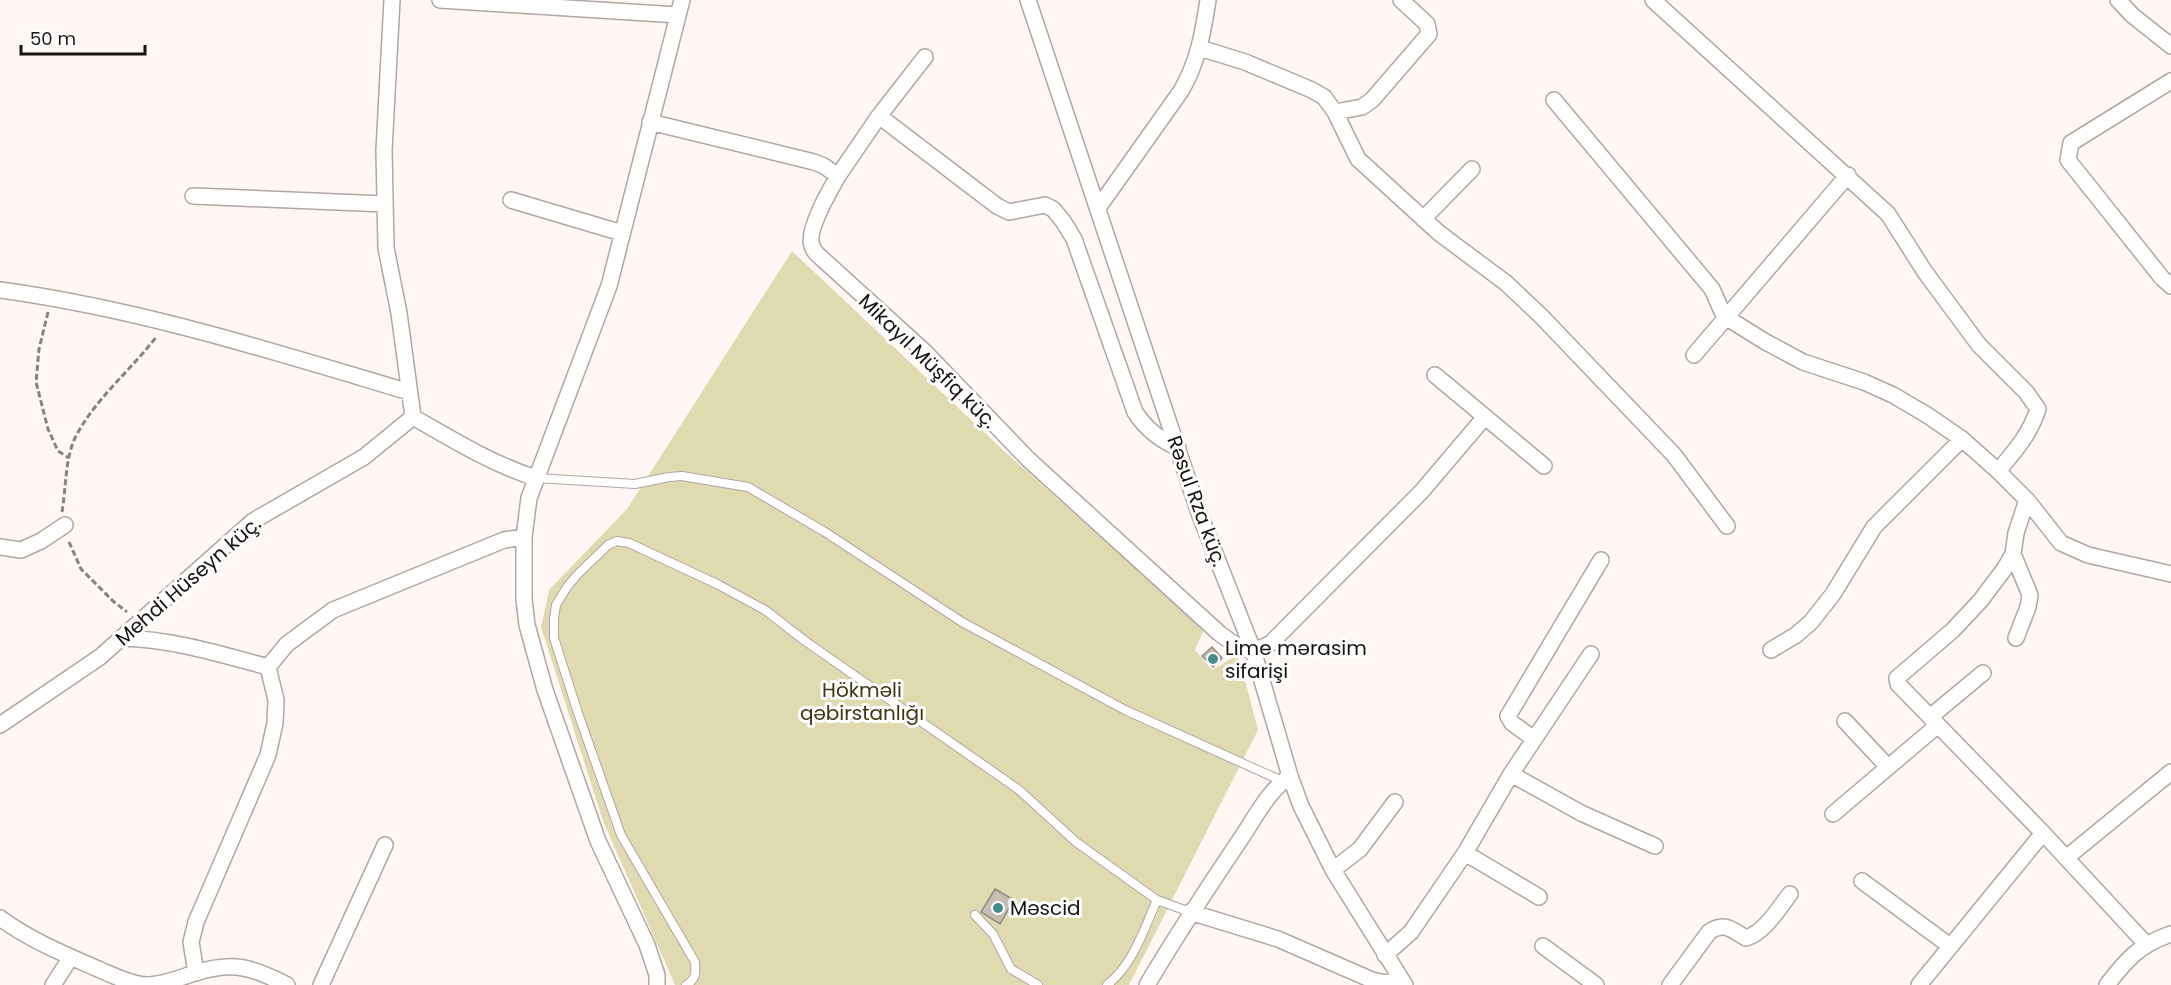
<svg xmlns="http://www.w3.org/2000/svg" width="2171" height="985" font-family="Poppins,sans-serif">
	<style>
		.green { fill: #e0dab0 }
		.building { fill: #c5beb5; stroke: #928b83; stroke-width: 1.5 }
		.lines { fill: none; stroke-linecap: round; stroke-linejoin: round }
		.service-casing { stroke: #b2a6a2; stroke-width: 10 }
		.minor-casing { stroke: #b2a6a2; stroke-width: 18 }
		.path { stroke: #888280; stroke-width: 3; stroke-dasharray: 6 3; stroke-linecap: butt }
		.service { stroke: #fff; stroke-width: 8 }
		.minor { stroke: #fff; stroke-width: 15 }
		.poi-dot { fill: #458d8b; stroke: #fff; stroke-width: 2 }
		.labels { text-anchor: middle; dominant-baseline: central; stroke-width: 6; stroke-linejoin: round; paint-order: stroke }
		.street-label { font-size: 20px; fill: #171312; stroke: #fff }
		.poi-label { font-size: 20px; fill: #171312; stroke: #fff; text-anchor: start }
		.park-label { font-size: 20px; fill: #3c3711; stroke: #fff }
	</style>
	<rect width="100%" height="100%" fill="#fef7f4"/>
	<path class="green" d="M 792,251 L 1004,451 L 1204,629 L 1195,650 L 1212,670 L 1234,657 L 1240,661 L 1258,730 L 1129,985 L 675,985 L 603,821 L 541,627 L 549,590 L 627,509 Z"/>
	<path class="building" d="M 1212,647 L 1222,658 L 1213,667 L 1202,656 Z
		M 995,889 L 1014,900 L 1000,924 L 981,912 Z"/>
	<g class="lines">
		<defs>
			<path id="service" d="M 536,478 L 635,484 L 669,477 L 682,476 L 748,487 L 825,532 L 962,622 L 1125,710 L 1282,781
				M 975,915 L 993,934 L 1011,969 L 1038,985
				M 686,985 C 696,980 696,973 695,962 L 621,835 L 578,713 L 554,638 L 554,619 L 556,605 L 567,587 L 577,575 L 608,545 L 617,541 L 629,543 L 717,584 L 765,610 L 805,641 L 1018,789 L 1076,842 L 1157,900 L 1190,912
				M 1107,985 C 1133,965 1144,929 1157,900"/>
			<path id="minor" d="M 392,0 L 384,150 L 386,248 L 399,313 L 413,417
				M 440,0 L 678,15
				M 1028,0 L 1199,513 L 1253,650 L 1290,776 L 1301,806 L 1333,870 L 1405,985
				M 1653,0 L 1888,214 L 1925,272 L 1979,345 L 2026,392 L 2038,409 C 2030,434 2015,451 1998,471
				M 2118,0 L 2132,15 L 2171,46
				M 1200,48 L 1245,62 L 1312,90 L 1324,97 L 1335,112 L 1358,159 L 1439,233 L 1506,283 L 1541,316 L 1674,455 L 1727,526
				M 2171,81 L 2071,143 L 2068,160 L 2162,278 L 2171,286
				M 1554,100 L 1712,289 L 1724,316 L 1764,341 L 1803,362 L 1864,382 L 1893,395 L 1927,415 L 1962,439 L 1998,471 L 2027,500 L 2061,543 L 2088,555 L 2171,574
				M 1335,112 L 1362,107 L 1372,100 L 1429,34 L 1427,24 L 1401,0
				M 879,116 L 997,206 L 1009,212 L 1045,205 L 1053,209 L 1063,221 L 1074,239 L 1135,412 C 1146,429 1159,439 1178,448
				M 650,122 L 814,162 L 824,166 L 838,176 C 830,190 806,231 812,246 C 813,249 815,252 817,254 L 925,352 L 1029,460 L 1219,633 C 1238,648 1249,656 1271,643 L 1422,491 L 1484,418
				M 838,176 L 879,116 L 925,57
				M 193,196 L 385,204
				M 511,200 L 622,233
				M 1098,208 L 1181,91 C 1198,62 1203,33 1208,0
				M 1423,219 L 1472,169
				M 0,290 C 140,309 275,352 409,392
				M 1694,355 L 1848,175
				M 1435,375 L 1544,466
				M 2027,500 L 2016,533 L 2013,554 L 2005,568 L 1981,600 L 1953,630 L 1897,678 L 1898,684 L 2043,833 L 2146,944
				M 0,547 L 21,550 L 41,541 L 65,525
				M 2013,554 L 2030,595 L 2028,607 L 2016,638
				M 121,638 C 172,639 220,654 268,667
				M 1771,650 L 1796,635 L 1811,622 L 1833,594 L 1874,527 L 1962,439
				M 1930,717 L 1983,673
				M 1845,721 L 1888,767
				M 0,725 L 100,657 L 253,521 L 364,457 L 413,417 C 453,440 492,464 536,478
				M 1534,739 L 1512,723 L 1508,716 L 1601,560
				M 1511,774 L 1581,813 L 1655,846
				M 1833,814 L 1938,725
				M 1465,853 L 1539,897
				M 2066,858 L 2171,772
				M 1333,870 L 1360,849 L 1395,802
				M 1862,881 L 1950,946
				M 1190,912 L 1278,939 L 1372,980 L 1386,983 L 1401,979
				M 0,918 C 30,940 64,954 98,969 C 113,975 129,984 146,985 C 163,985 179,978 195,973 C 234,961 252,967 287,985
				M 1543,946 L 1596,985
				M 1385,955 L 1411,932 L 1465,853 L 1511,774 L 1591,654
				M 196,973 L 191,942 L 196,922 L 268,755 L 275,723 L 276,700 L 268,667 L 287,644 L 333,610 L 504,540 L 524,537
				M 53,985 L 71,957
				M 321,985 L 385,845
				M 657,985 L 657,975 L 647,945 L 598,841 L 545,690 L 527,625 L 524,599 L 524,537 L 529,498 L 609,286 L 682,0
				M 1147,985 C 1177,934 1209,886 1242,837 C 1256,816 1269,790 1290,776
				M 1670,985 L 1709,932 C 1724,921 1732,930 1746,938 C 1765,932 1778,909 1790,894
				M 1919,985 L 2043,833
				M 2107,985 C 2126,960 2140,944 2171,934"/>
		</defs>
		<use href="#service" class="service-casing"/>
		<use href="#minor" class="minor-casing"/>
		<path class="path" d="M 48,312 L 39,349 L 36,382 L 48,429 L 58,451 L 69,458
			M 62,512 C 66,489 65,459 75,438 C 94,400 131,370 157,336
			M 69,542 L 81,569 L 113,601 L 127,612"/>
		<use href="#service" class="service"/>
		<use href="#minor" class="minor"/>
	</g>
	<g class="poi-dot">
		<circle cx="1213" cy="659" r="6"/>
		<circle cx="998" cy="908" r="6"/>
	</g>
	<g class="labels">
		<g class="street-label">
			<text transform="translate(928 361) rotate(44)">Mikayıl Müşfiq küç.</text>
			<text transform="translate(1197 501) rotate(70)">Rəsul Rza küç.</text>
			<text transform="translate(188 581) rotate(-41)">Mehdi Hüseyn küç.</text>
		</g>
		<g class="poi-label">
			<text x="1225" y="648">Lime mərasim<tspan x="1225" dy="23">sifarişi</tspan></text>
			<text x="1010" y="908">Məscid</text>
		</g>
		<g class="park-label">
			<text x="862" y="690">Hökməli<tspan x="862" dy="23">qəbirstanlığı</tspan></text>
		</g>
	</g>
	<path d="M21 45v9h124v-9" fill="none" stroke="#171312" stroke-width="3"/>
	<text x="30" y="45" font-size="18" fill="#171312" stroke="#ffffff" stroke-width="4.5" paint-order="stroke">50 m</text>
</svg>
